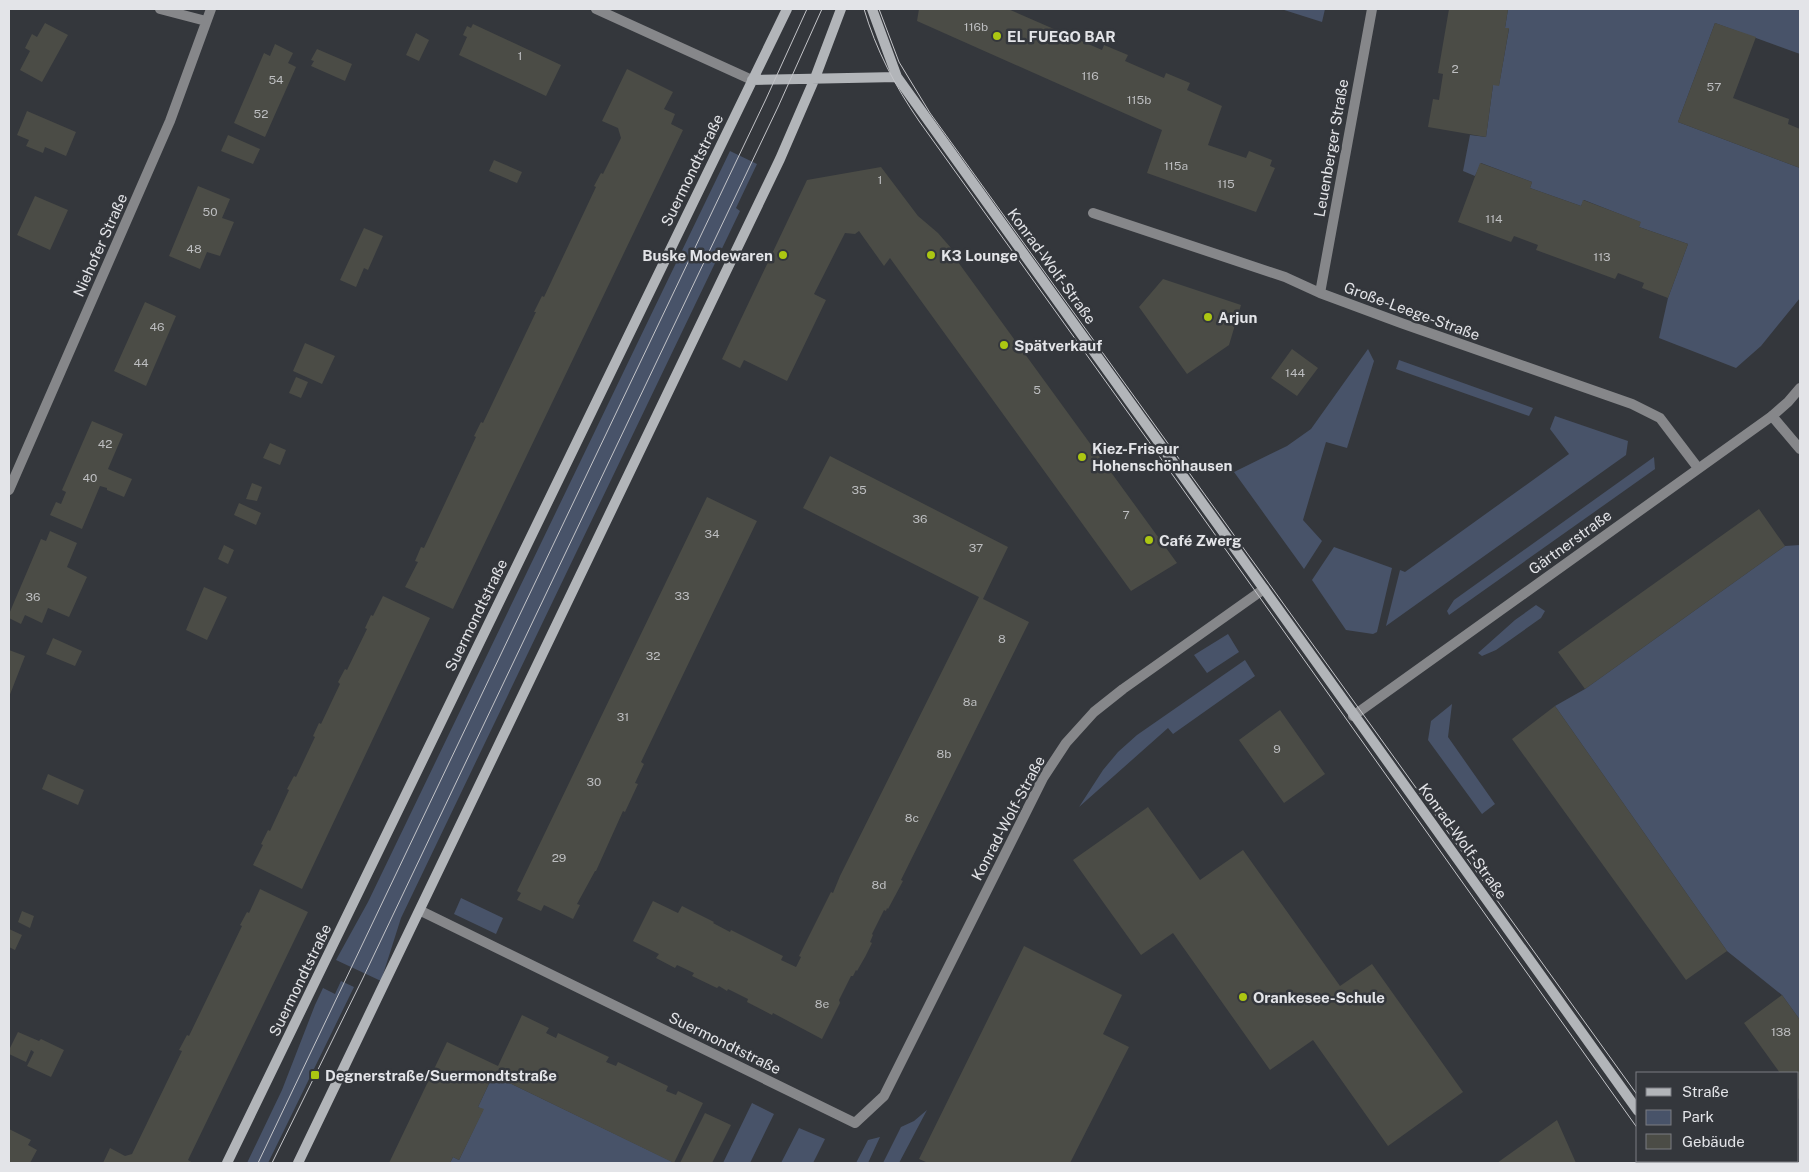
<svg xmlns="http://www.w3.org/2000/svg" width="1809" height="1172" font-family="'Public Sans',sans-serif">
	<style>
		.green { fill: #485369 }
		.building { fill: #4b4c46 }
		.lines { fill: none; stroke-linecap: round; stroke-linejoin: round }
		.minor { stroke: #86878a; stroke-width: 10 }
		.tertiary { stroke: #86878a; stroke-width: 10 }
		.secondary { stroke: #b2b5b9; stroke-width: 10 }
		.tram { stroke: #c3c4c8; stroke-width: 1 }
		.poi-dot { fill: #acc612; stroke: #34373c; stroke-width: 2 }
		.labels { text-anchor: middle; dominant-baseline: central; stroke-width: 5; stroke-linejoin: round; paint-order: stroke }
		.number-label { font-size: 12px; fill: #bdbec0 }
		.poi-label { font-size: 15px; font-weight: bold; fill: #e3e4e8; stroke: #34373c; text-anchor: start }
		.street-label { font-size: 15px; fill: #e3e4e8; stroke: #34373c }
	</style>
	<rect width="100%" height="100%" fill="#34373c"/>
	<path class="green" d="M 1281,9 L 1325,9 L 1322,22 Z
		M 1508,9 L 1800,9 L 1800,54 L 1715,23 L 1678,122 L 1800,168 L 1800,298 L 1761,346 L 1736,368 L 1659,338 L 1668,298 L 1688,244 L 1639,227 L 1640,222 L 1584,200 L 1581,206 L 1530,188 L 1532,182 L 1481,163 L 1475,176 L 1463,171 L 1470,135 L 1486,137 L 1493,85 L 1499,85 L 1509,29 L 1505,28 Z
		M 730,151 L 757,164 L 736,208 L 740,211 L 401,918 L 381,981 L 336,960 L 368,902 Z
		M 1368,349 L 1374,361 L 1347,448 L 1326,442 L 1303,520 L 1322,541 L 1304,569 L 1234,472 L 1287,446 L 1311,429 Z
		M 1399,360 L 1533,408 L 1529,416 L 1396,369 Z
		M 1555,416 L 1628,441 L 1626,455 L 1386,626 L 1400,570 L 1405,572 L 1569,454 L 1550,429 Z
		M 1654,457 L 1655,469 L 1449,615 L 1447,611 L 1454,600 Z
		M 1800,545 L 1800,1020 L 1782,995 L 1727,951 L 1555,706 L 1585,689 L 1785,546 Z
		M 1334,547 L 1392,568 L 1377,632 L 1373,634 L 1346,630 L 1312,580 Z
		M 1536,605 L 1545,611 L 1541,618 L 1496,650 L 1482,656 L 1478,653 L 1515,620 Z
		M 1228,634 L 1239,652 L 1207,673 L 1194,655 Z
		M 1245,660 L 1255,676 L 1173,734 L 1168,728 L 1079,807 L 1103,770 L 1118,752 L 1137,735 Z
		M 1452,704 L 1448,737 L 1495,804 L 1482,814 L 1428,740 L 1431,721 Z
		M 461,898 L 503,918 L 496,934 L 454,914 Z
		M 341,981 L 354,987 L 268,1163 L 247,1163 L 282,1090 L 315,1005 L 323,988 L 335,994 Z
		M 493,1075 L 675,1163 L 450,1163 L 453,1157 L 459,1160 L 483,1110 L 478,1107 Z
		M 752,1103 L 774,1114 L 750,1163 L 723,1163 Z
		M 927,1110 L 899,1163 L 883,1163 L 901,1127 L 914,1121 Z
		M 799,1128 L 825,1139 L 813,1163 L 781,1163 Z
		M 880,1137 L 868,1163 L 856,1163 L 868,1140 Z"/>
	<path class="building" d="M 919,9 L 1008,9 L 1102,50 L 1104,45 L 1128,55 L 1125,61 L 1164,78 L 1166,73 L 1190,83 L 1187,90 L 1222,106 L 1208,145 L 1246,158 L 1249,151 L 1272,160 L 1270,166 L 1275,168 L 1256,212 L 1147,173 L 1162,130 L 917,21 Z
		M 1449,9 L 1508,9 L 1505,28 L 1509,28 L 1499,86 L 1493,85 L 1486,137 L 1428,127 L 1433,99 L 1439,100 L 1443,74 L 1438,73 Z
		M 45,23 L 68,35 L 42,82 L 20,70 L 30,51 L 25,48 L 32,34 L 37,37 Z
		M 1715,23 L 1756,37 L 1733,98 L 1789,119 L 1788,124 L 1800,129 L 1800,168 L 1678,122 Z
		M 473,24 L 561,65 L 546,96 L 459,55 L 467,37 L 463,35 L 467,26 L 471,28 Z
		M 416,33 L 429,40 L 419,61 L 406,55 Z
		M 275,44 L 293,53 L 288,63 L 296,67 L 265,137 L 234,123 L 264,53 L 270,56 Z
		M 317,49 L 352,64 L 345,81 L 311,66 L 314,61 L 311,60 Z
		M 627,69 L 673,92 L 664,109 L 675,114 L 671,124 L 683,130 L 453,609 L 405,587 L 418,562 L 415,561 L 421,547 L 424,548 L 476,437 L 474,436 L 481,422 L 483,423 L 536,312 L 534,312 L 542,296 L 544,297 L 596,187 L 594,186 L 601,173 L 603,174 L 621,138 L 618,128 L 602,121 Z
		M 27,111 L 76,132 L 66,156 L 45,147 L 43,153 L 26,146 L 29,140 L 17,135 Z
		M 228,135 L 260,149 L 253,164 L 221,151 Z
		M 494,160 L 522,172 L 517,183 L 489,171 Z
		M 1480,163 L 1532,182 L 1530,188 L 1581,206 L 1583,200 L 1641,222 L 1639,227 L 1688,244 L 1668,298 L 1642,288 L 1644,283 L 1618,273 L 1615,279 L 1536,250 L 1538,245 L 1514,236 L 1511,242 L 1458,222 Z
		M 881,167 L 918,216 L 938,233 L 951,248 L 950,251 L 1177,563 L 1131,591 L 890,258 L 884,266 L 859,231 L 855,234 L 845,233 L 814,294 L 826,300 L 787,381 L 744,360 L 740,368 L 722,359 L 807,180 Z
		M 198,186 L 230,199 L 222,218 L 234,222 L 220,256 L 207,252 L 200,269 L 169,256 Z
		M 35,196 L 68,210 L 50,250 L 17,235 Z
		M 364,228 L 383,236 L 368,270 L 364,268 L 356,287 L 340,280 Z
		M 1163,279 L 1241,305 L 1229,345 L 1187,374 L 1139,307 Z
		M 145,302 L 176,316 L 146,386 L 114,371 Z
		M 305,343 L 335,356 L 322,384 L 293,371 Z
		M 1292,349 L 1318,368 L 1297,396 L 1271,378 Z
		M 296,377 L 308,382 L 301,398 L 289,393 Z
		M 92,421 L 123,434 L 108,469 L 132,479 L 124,497 L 107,490 L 107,488 L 100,486 L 82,529 L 50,515 L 56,502 L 61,504 L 66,492 L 62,490 Z
		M 270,443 L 286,450 L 280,465 L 263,458 Z
		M 830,456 L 1008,547 L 983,599 L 1029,622 L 901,880 L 903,881 L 888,909 L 887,908 L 886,911 L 884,910 L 872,934 L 873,935 L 870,942 L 872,943 L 865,957 L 857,971 L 856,970 L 853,976 L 851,976 L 839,1000 L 840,1003 L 822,1039 L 773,1013 L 772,1015 L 747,1002 L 748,999 L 728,989 L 727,991 L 719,986 L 717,988 L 692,976 L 694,973 L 677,965 L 675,968 L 656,958 L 659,954 L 633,941 L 653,901 L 678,913 L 682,906 L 714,922 L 713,923 L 730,932 L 731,930 L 783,956 L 781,960 L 796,967 L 801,957 L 799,956 L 831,892 L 833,893 L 840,876 L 979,597 L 803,508 Z
		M 252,483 L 262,487 L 257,501 L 246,499 Z
		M 707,497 L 757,521 L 641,762 L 644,764 L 635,783 L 638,784 L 625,812 L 623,811 L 596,871 L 595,871 L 577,904 L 580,905 L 573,919 L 544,905 L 541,911 L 517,900 L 521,893 L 517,891 Z
		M 239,503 L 261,513 L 256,525 L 234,515 Z
		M 1759,509 L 1785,546 L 1585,689 L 1558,652 Z
		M 50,531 L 77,543 L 67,567 L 87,577 L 69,617 L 48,608 L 42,623 L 25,615 L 21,624 L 9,618 L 9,614 L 41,539 L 46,541 Z
		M 224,545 L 234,550 L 228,564 L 218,559 Z
		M 204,587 L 227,597 L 207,640 L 186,630 Z
		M 383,596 L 430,618 L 302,889 L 253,865 L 263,845 L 261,844 L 268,830 L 270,831 L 289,790 L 287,789 L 294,776 L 296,777 L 315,737 L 313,736 L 319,723 L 321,724 L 340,684 L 338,682 L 345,669 L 347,670 L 367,629 L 365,628 L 371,615 L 373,616 Z
		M 53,638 L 82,651 L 75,666 L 46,654 Z
		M 9,650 L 25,656 L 9,697 Z
		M 1555,706 L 1727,951 L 1686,980 L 1512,739 Z
		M 1280,710 L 1325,774 L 1284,803 L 1239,740 Z
		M 48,774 L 84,790 L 78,805 L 42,789 Z
		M 1148,807 L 1200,880 L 1243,850 L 1340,986 L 1372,964 L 1463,1092 L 1388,1146 L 1313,1040 L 1270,1070 L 1173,933 L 1141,955 L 1073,860 Z
		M 260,889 L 308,912 L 188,1160 L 193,1163 L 103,1163 L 110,1148 L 125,1156 L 132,1154 L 182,1051 L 179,1050 L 187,1035 L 189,1036 L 242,926 L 240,925 L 247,912 L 249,913 Z
		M 22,911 L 34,916 L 30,928 L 18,922 Z
		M 9,929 L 22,935 L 15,950 L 9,947 Z
		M 1024,946 L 1122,995 L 1103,1034 L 1129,1047 L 1070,1163 L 928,1163 L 919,1159 Z
		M 1782,995 L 1800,1020 L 1800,1101 L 1798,1098 L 1798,1073 L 1780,1073 L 1744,1023 Z
		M 522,1015 L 549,1028 L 546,1033 L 556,1038 L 558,1033 L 609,1057 L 606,1062 L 616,1066 L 618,1062 L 668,1086 L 666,1091 L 676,1095 L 678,1091 L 703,1103 L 674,1163 L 493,1075 L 478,1107 L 484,1109 L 459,1160 L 453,1157 L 450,1163 L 389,1163 L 447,1042 L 498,1066 Z
		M 18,1032 L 39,1041 L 41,1039 L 64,1050 L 51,1077 L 27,1066 L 34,1052 L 31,1050 L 26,1062 L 9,1054 L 9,1050 Z
		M 705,1113 L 731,1125 L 712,1163 L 680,1163 Z
		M 1557,1120 L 1576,1163 L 1497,1163 Z
		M 9,1129 L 31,1140 L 28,1145 L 37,1150 L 30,1163 L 9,1163 Z"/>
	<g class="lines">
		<path class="minor" d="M 160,9 L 206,21
			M 596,9 L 752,80
			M 1093,213 L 1285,277 L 1320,293 L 1401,323 L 1632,404 L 1660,418 L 1698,468
			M 1320,293 L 1372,9
			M 1772,416 L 1800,449
			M 9,490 L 170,121 L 211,9
			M 421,911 L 855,1123 L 884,1096 L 1043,778 L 1066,743 L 1094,712 L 1123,689 L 1264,589"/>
		<path class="tertiary" d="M 1353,716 L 1772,416 L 1788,402 L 1800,388"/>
		<path class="secondary" d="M 872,9 L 897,77 L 1638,1111
			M 752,80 L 897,77
			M 1673,1161 L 1675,1163
			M 227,1163 L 787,9
			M 298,1163 L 780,159 L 815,78 L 841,9"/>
		<path class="tram" d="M 864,9 C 876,50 895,86 919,121 L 1152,446 L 1638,1129
			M 879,9 L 899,62 L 930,113 L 1638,1096
			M 1660,1161 L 1662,1163
			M 1684,1161 L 1686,1163
			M 258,1163 L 766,99 L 807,9
			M 272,1163 L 362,980 L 778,107 L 822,9"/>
	</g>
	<g class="poi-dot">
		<circle cx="997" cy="36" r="5"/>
		<circle cx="783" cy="255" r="5"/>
		<circle cx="931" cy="255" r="5"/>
		<circle cx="1208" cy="317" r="5"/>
		<circle cx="1004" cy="345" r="5"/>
		<circle cx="1082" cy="457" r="5"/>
		<circle cx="1149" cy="540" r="5"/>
		<circle cx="1243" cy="997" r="5"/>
		<rect x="310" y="1070" width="10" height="10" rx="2.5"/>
	</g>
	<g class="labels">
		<g class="number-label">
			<text x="976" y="27">116b</text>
			<text x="520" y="56">1</text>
			<text x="1455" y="69">2</text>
			<text x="1090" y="76">116</text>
			<text x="276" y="80">54</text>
			<text x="1714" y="87">57</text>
			<text x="1139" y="100">115b</text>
			<text x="261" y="114">52</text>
			<text x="1176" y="166">115a</text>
			<text x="880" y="180">1</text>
			<text x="1226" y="184">115</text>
			<text x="210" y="212">50</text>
			<text x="1494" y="219">114</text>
			<text x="194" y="249">48</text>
			<text x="1602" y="257">113</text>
			<text x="157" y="327">46</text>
			<text x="141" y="363">44</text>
			<text x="1295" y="373">144</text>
			<text x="1037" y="390">5</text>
			<text x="105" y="444">42</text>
			<text x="90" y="478">40</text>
			<text x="859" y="490">35</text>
			<text x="1126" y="515">7</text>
			<text x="920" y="519">36</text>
			<text x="712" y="534">34</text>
			<text x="976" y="548">37</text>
			<text x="682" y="596">33</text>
			<text x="33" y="597">36</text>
			<text x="1002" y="639">8</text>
			<text x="653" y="656">32</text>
			<text x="970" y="702">8a</text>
			<text x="623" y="717">31</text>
			<text x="1277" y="749">9</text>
			<text x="944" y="754">8b</text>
			<text x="594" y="782">30</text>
			<text x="912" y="818">8c</text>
			<text x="559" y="858">29</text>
			<text x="879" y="885">8d</text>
			<text x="822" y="1004">8e</text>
			<text x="1781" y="1032">138</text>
		</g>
		<g class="poi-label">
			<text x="1007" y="36">EL FUEGO BAR</text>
			<text x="773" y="255" text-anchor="end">Buske Modewaren</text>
			<text x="941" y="255">K3 Lounge</text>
			<text x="1218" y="317">Arjun</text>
			<text x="1014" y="345">Spätverkauf</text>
			<text x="1092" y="448">Kiez-Friseur<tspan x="1092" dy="17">Hohenschönhausen</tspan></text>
			<text x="1159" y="540">Café Zwerg</text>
			<text x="1253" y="997">Orankesee-Schule</text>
			<text x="325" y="1075">Degnerstraße/Suermondtstraße</text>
		</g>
		<g class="street-label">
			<text transform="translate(1331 148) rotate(-80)">Leuenberger Straße</text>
			<text transform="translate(692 170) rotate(-64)">Suermondtstraße</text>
			<text transform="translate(100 245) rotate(-66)">Niehofer Straße</text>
			<text transform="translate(1052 266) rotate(54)">Konrad-Wolf-Straße</text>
			<text transform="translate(1412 311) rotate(20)">Große-Leege-Straße</text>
			<text transform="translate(1570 542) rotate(-36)">Gärtnerstraße</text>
			<text transform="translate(476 615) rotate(-64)">Suermondtstraße</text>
			<text transform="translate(1008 818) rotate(-62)">Konrad-Wolf-Straße</text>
			<text transform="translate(1463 841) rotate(54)">Konrad-Wolf-Straße</text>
			<text transform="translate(300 980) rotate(-64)">Suermondtstraße</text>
			<text transform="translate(725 1043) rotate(26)">Suermondtstraße</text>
		</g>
	</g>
	<rect width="1809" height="1172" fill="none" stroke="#e3e4e8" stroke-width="20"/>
	<rect x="1636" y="1072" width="162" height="90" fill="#34373c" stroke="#7a7c81"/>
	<rect x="1646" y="1088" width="25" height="8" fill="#b2b5b9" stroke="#7a7c81"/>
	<text x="1682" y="1097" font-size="15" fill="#e3e4e8">Straße</text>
	<rect x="1646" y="1110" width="25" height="15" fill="#485369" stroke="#7a7c81"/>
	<text x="1682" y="1122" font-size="15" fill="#e3e4e8">Park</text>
	<rect x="1646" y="1134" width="25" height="15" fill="#4b4c46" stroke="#7a7c81"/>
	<text x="1682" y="1147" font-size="15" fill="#e3e4e8">Gebäude</text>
</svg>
